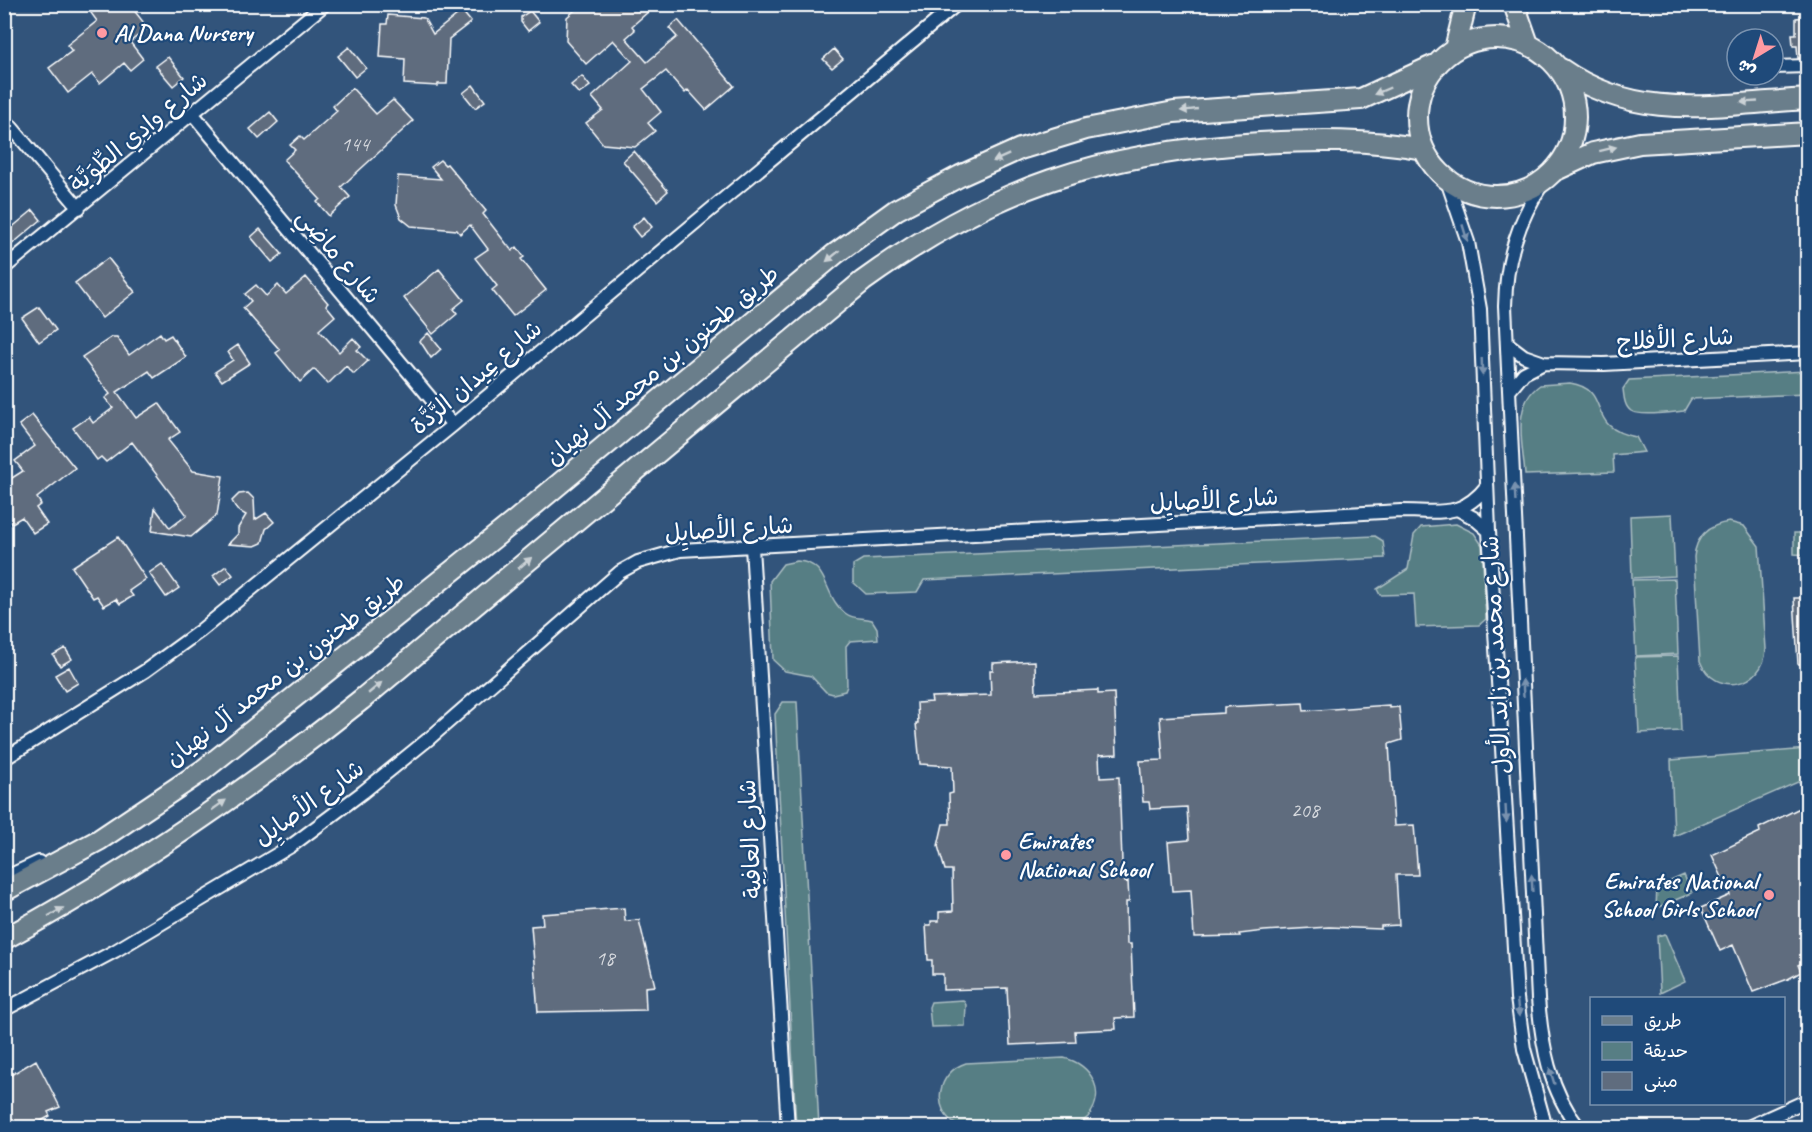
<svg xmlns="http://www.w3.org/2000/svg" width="1812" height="1132" font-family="Caveat,'Playpen Sans Arabic',sans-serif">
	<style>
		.green { fill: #577e84; stroke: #abbec2; stroke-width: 1.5 }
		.building { fill: #5f6c7e; stroke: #fff; stroke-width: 1.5 }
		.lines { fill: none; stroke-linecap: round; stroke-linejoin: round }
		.minor-casing { stroke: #fff; stroke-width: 16 }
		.primary-casing { stroke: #fff; stroke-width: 24 }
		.minor { stroke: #1f4a7a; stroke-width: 12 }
		.primary { stroke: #6b7e8b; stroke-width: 20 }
		.oneway { fill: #cbd2d6 }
		.oneway2 { fill: #7992af }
		.poi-dot { fill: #ff9aa2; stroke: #1f4a7a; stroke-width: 2 }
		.labels { text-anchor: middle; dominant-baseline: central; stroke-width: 4.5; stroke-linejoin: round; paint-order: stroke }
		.number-label { font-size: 21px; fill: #d7dadf }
		.poi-label { font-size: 24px; font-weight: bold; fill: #fff; stroke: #1f4a7a; text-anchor: start }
		.street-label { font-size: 24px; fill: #fff; stroke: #1f4a7a }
	</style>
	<rect width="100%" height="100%" fill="#32547b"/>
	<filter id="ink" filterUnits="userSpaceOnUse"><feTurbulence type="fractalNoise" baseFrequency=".0167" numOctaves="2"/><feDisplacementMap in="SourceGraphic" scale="12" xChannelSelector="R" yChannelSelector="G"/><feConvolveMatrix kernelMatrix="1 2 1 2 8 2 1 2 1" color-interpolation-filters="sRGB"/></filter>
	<g filter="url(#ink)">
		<path class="green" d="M 1807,371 L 1807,394 L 1691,399 L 1684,411 C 1673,412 1640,417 1631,411 C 1624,406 1624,396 1623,389 L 1629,380 Z
			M 1570,383 C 1614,390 1583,428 1636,437 L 1644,452 L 1613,455 L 1614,472 L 1525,475 C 1523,445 1511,405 1540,385 Z
			M 1672,514 L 1675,576 L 1632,578 L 1630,516 Z
			M 1729,522 L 1744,526 L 1759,546 L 1766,649 C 1764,688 1714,697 1700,661 L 1694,557 C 1696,536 1709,525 1729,522 Z
			M 1456,524 L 1474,533 L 1482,545 L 1486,619 L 1479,625 L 1416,627 L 1414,594 L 1380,595 L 1377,589 L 1408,569 L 1414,535 L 1421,527 Z
			M 1794,533 L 1807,533 L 1807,555 L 1794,554 Z
			M 1375,536 L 1383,541 L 1385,558 L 924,580 L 917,592 L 866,594 L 853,582 L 853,565 L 863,559 Z
			M 797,561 C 830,562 823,597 845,613 C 854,620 862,617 872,620 L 877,628 L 878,639 L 850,641 L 846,646 L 847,686 L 845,691 L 833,694 L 826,692 L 811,676 L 785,671 L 773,660 L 770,581 L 783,564 Z
			M 1675,579 L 1678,654 L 1636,656 L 1632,580 Z
			M 1678,656 L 1681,731 L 1639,733 L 1635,657 Z
			M 783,702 L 797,702 L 819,1127 L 796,1127 L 775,714 Z
			M 1807,749 L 1807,778 L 1674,836 L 1671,760 Z
			M 1684,875 L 1692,893 L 1656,908 L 1657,887 Z
			M 1665,934 L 1685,981 L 1660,993 L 1657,936 Z
			M 963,1000 L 966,1005 L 965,1026 L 931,1027 L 929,1007 L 931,1002 Z
			M 1064,1058 C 1092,1064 1107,1093 1088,1117 C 1084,1121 1078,1124 1072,1126 C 1061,1129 965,1130 958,1126 C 930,1110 937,1072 966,1063 Z"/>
		<path class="building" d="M 102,4 L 129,4 L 148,28 L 130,42 L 143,59 L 130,70 L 124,63 L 100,83 L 92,74 L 68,93 L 49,68 L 72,51 L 67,45 L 97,21 L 91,13 Z
			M 582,4 L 657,4 L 632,26 L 635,30 L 626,38 L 647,62 L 677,37 L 669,28 L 678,20 L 734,86 L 706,110 L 688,90 L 685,93 L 666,71 L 643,89 L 661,112 L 648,123 L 655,131 L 635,147 L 603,144 L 586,123 L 603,110 L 592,97 L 632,61 L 613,40 L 586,64 L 566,41 L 567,17 Z
			M 920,4 L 944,4 L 930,16 Z
			M 462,11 L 471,22 L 449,39 L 447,84 L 438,84 L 438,86 L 404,84 L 405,59 L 380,57 L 382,24 L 387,24 L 388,15 L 424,18 L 433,34 Z
			M 530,11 L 539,22 L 528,31 L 521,22 L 521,17 Z
			M 1808,17 L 1808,58 L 1798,58 L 1797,46 L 1793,46 L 1792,34 L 1796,34 L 1796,18 Z
			M 349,47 L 366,68 L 355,77 L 338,56 Z
			M 834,49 L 843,59 L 832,68 L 823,59 Z
			M 168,57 L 184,77 L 173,86 L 156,66 Z
			M 582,76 L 590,86 L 579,94 L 571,85 Z
			M 473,85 L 485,101 L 475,108 L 463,93 Z
			M 352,88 L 376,114 L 393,100 L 413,121 L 341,187 L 350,197 L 329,216 L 317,202 L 320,199 L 284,160 L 295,150 L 290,145 L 300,136 L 304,140 L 337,111 L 333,106 Z
			M 270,112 L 278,122 L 259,139 L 250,129 Z
			M 634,151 L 668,191 L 657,201 L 623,161 Z
			M 440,160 L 445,165 L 447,164 L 486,211 L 483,214 L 512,251 L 517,247 L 524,257 L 521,259 L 546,290 L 513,316 L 492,290 L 497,286 L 475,258 L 488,249 L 470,225 L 460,234 L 457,230 L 411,226 L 401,218 L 396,205 L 398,176 L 441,179 L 431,167 Z
			M 33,210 L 41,220 L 4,251 L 4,234 Z
			M 644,217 L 652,227 L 640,237 L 632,227 Z
			M 260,229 L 282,254 L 272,262 L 251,237 Z
			M 108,258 L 135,292 L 102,318 L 75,283 Z
			M 439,269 L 464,300 L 453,309 L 457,314 L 433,334 L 404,298 Z
			M 306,277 L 328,303 L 326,305 L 335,316 L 319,330 L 339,352 L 353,338 L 361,347 L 357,350 L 368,361 L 354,374 L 346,366 L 328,384 L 314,369 L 300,382 L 276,353 L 280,350 L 243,308 L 251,301 L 245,294 L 256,285 L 266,296 L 278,285 L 286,294 Z
			M 39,307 L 56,330 L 39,342 L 22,318 Z
			M 160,333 L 164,339 L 171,335 L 186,357 L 154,378 L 149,371 L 117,392 L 136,418 L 159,403 L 180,432 L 168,440 L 193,471 L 223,476 L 217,515 L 191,537 L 152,531 L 155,508 L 170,528 L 187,515 L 132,442 L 106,462 L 101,457 L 97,460 L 73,428 L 89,417 L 93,423 L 113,408 L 105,398 L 110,394 L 82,357 L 112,337 L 117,337 L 129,355 Z
			M 428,333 L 441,349 L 431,358 L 420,341 Z
			M 238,345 L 250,363 L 222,381 L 215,372 L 233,360 L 228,352 Z
			M 32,415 L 75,468 L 37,498 L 41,504 L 36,508 L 47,524 L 33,533 L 22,517 L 4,528 L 4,483 L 23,471 L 15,461 L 35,446 L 19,425 Z
			M 248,493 L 254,499 L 255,520 L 266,513 L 274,522 L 266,529 L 262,543 L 255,546 L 228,544 L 238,534 L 238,528 L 246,515 L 237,510 L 232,501 L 239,494 Z
			M 118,537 L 146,579 L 129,591 L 133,596 L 120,604 L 116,599 L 104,606 L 97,596 L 93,598 L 72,567 Z
			M 162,564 L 179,588 L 166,597 L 149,573 Z
			M 226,566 L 233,575 L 220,585 L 213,576 Z
			M 1794,598 L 1808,598 L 1808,664 L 1798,664 Z
			M 65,648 L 72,659 L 60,666 L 53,655 Z
			M 1035,661 L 1036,693 L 1098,690 L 1098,694 L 1114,693 L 1117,754 L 1099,755 L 1100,778 L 1119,777 L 1122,862 L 1125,882 L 1128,881 L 1129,902 L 1126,902 L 1127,944 L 1131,944 L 1134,1017 L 1115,1018 L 1116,1029 L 1075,1031 L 1076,1042 L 1010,1045 L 1007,988 L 943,990 L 943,974 L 932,974 L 932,960 L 928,960 L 926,925 L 931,925 L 931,921 L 939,921 L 939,912 L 953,911 L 952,870 L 945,870 L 938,846 L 943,824 L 950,824 L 949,794 L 953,793 L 952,766 L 920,764 L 916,723 L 918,723 L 917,703 L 932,702 L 931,697 L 991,695 L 990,670 L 993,670 L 993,663 Z
			M 69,667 L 78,683 L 65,691 L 55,675 Z
			M 1303,703 L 1304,711 L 1389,705 L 1389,708 L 1399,707 L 1402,740 L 1389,744 L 1394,826 L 1414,825 L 1418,875 L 1396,875 L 1399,925 L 1381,926 L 1381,929 L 1329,927 L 1264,931 L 1239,934 L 1240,936 L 1194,937 L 1191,890 L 1172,891 L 1168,842 L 1189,840 L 1187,807 L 1150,809 L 1149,802 L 1143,802 L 1140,761 L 1163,760 L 1160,717 L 1224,713 L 1224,707 Z
			M 1808,804 L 1808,961 L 1798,965 L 1801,972 L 1788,979 L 1753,992 L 1733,945 L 1720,951 L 1701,908 L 1730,895 L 1712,855 L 1760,832 L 1759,828 Z
			M 624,908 L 625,921 L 639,920 L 655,986 L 645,987 L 646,1010 L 538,1012 L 531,926 L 543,925 L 542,914 Z
			M 36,1060 L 60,1107 L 48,1112 L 50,1116 L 29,1128 L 4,1128 L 4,1079 Z"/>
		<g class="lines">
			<defs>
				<path id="minor" d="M 1773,67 L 1808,66
					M 192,113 L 453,425
					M 4,118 L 79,208
					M 1446,178 L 1468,242 L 1480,309 L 1489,531 L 1517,998 L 1524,1049 L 1546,1128
					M 1544,181 C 1518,221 1506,258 1505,306 L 1538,999 C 1542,1045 1549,1090 1579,1128
					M 4,268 L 325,4
					M 1508,344 L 1524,356 L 1544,363 L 1604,364 L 1808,353
					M 1510,390 L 1524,373 L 1544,363
					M 1459,510 L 1474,518 L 1489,531
					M 752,547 L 788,1128
					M 4,759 L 145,671 L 200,631 L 453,425 L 957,4
					M 4,878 L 39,862
					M 4,1010 L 115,951 L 291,846 L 363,792 L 431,737 L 620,572 L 638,562 L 680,550 L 1401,511 C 1439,511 1461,519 1487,486
					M 1746,1128 L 1808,1100"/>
				<path id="primary" d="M 1514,4 L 1528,44
					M1417 117a79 79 0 1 1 158 0a79 79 0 1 1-158 0Z
					M 1455,49 L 1466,4
					M 1561,69 C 1638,123 1719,104 1808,99
					M 1556,170 L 1593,153 L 1640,143 L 1808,133
					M 4,891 L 99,840 L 202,771 L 516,520 L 835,254 L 896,210 L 960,176 L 1020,149 L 1086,129 L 1174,112 L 1361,99 L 1435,65
					M 4,939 C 131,871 249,789 361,700 L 863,281 C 993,187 1101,152 1260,143 C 1315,140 1368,139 1423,149"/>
			</defs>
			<use href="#minor" class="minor-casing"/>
			<use href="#primary" class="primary-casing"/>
			<use href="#minor" class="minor"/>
			<use href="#primary" class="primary"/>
		</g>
		<defs><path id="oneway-solid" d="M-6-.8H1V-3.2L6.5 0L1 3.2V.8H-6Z" transform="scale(1.5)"/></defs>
		<g class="oneway">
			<use href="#oneway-solid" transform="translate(1382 91) rotate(157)"/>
			<use href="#oneway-solid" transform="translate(1749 102) rotate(177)"/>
			<use href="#oneway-solid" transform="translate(1189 110) rotate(174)"/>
			<use href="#oneway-solid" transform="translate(1608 149) rotate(-14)"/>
			<use href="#oneway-solid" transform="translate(1001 158) rotate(156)"/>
			<use href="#oneway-solid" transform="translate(833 256) rotate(141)"/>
			<use href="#oneway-solid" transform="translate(525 563) rotate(-40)"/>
			<use href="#oneway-solid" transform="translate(375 688) rotate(-40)"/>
			<use href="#oneway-solid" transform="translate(219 805) rotate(-35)"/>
			<use href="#oneway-solid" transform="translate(56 912) rotate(-29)"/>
		</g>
		<g class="oneway2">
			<use href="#oneway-solid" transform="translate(1465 233) rotate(73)"/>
			<use href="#oneway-solid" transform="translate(1482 367) rotate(88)"/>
			<use href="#oneway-solid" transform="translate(1515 493) rotate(-93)"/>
			<use href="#oneway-solid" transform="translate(1523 688) rotate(-93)"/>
			<use href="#oneway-solid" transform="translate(1506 814) rotate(87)"/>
			<use href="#oneway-solid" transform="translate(1532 883) rotate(-93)"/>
			<use href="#oneway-solid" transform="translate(1518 1008) rotate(83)"/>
			<use href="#oneway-solid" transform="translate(1552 1076) rotate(-107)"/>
		</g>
	</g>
	<g class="poi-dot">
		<circle cx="102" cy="33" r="6"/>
		<circle cx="1006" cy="855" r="6"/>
		<circle cx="1769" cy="895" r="6"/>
	</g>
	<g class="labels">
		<g class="number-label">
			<text x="355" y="144">144</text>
			<text x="1305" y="810">208</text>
			<text x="605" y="958">18</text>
		</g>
		<g class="poi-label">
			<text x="114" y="33">Al Dana Nursery</text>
			<text x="1018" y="841">Emirates<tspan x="1018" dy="28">National School</tspan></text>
			<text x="1757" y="881" text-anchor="end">Emirates National<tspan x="1757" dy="28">School Girls School</tspan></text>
		</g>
		<g class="street-label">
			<text transform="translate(138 132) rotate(-40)">شارع وادِي الطِّوَيَّة</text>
			<text transform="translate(339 256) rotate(50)">شارع ماضِي</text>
			<text transform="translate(1675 339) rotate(-3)">شارع الأفلاج</text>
			<text transform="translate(662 365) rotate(-40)">طريق طحنون بن محمد آل نهيان</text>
			<text transform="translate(476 377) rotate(-40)">شارع عِيدان الرَّدَّة</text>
			<text transform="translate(1214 500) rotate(-3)">شارع الأصايِل</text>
			<text transform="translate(729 529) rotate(-4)">شارع الأصايِل</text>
			<text transform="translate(1496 655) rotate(-93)">شارع محمد بن زايد الأول</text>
			<text transform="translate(285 670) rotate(-38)">طريق طحنون بن محمد آل نهيان</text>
			<text transform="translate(309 803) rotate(-36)">شارع الأصايِل</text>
			<text transform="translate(750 839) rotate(-93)">شارع العافِية</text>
		</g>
	</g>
	<rect width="1812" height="1132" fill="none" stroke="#1f4a7a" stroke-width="24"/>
	<rect x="12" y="12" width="1788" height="1108" fill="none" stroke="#fff" stroke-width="2" filter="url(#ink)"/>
	<rect x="1590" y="997" width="195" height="108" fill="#1f4a7a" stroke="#7992af" stroke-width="1.5"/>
	<rect x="1602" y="1016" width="30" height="9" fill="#6b7e8b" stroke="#7992af" stroke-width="1.5"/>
	<text x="1644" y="1027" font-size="18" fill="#ffffff">طريق</text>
	<rect x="1602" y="1042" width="30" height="18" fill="#577e84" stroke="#7992af" stroke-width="1.5"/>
	<text x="1644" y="1057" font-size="18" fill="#ffffff">حديقة</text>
	<rect x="1602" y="1072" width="30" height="18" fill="#5f6c7e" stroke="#7992af" stroke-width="1.5"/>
	<text x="1644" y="1087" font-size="18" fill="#ffffff">مبنى</text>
	<g transform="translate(1755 57) rotate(218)"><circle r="28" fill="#1f4a7a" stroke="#7992af" stroke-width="1.5"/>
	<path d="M0-4.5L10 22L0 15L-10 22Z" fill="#ff9aa2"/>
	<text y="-9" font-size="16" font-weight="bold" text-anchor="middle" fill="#ffffff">ش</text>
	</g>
</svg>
